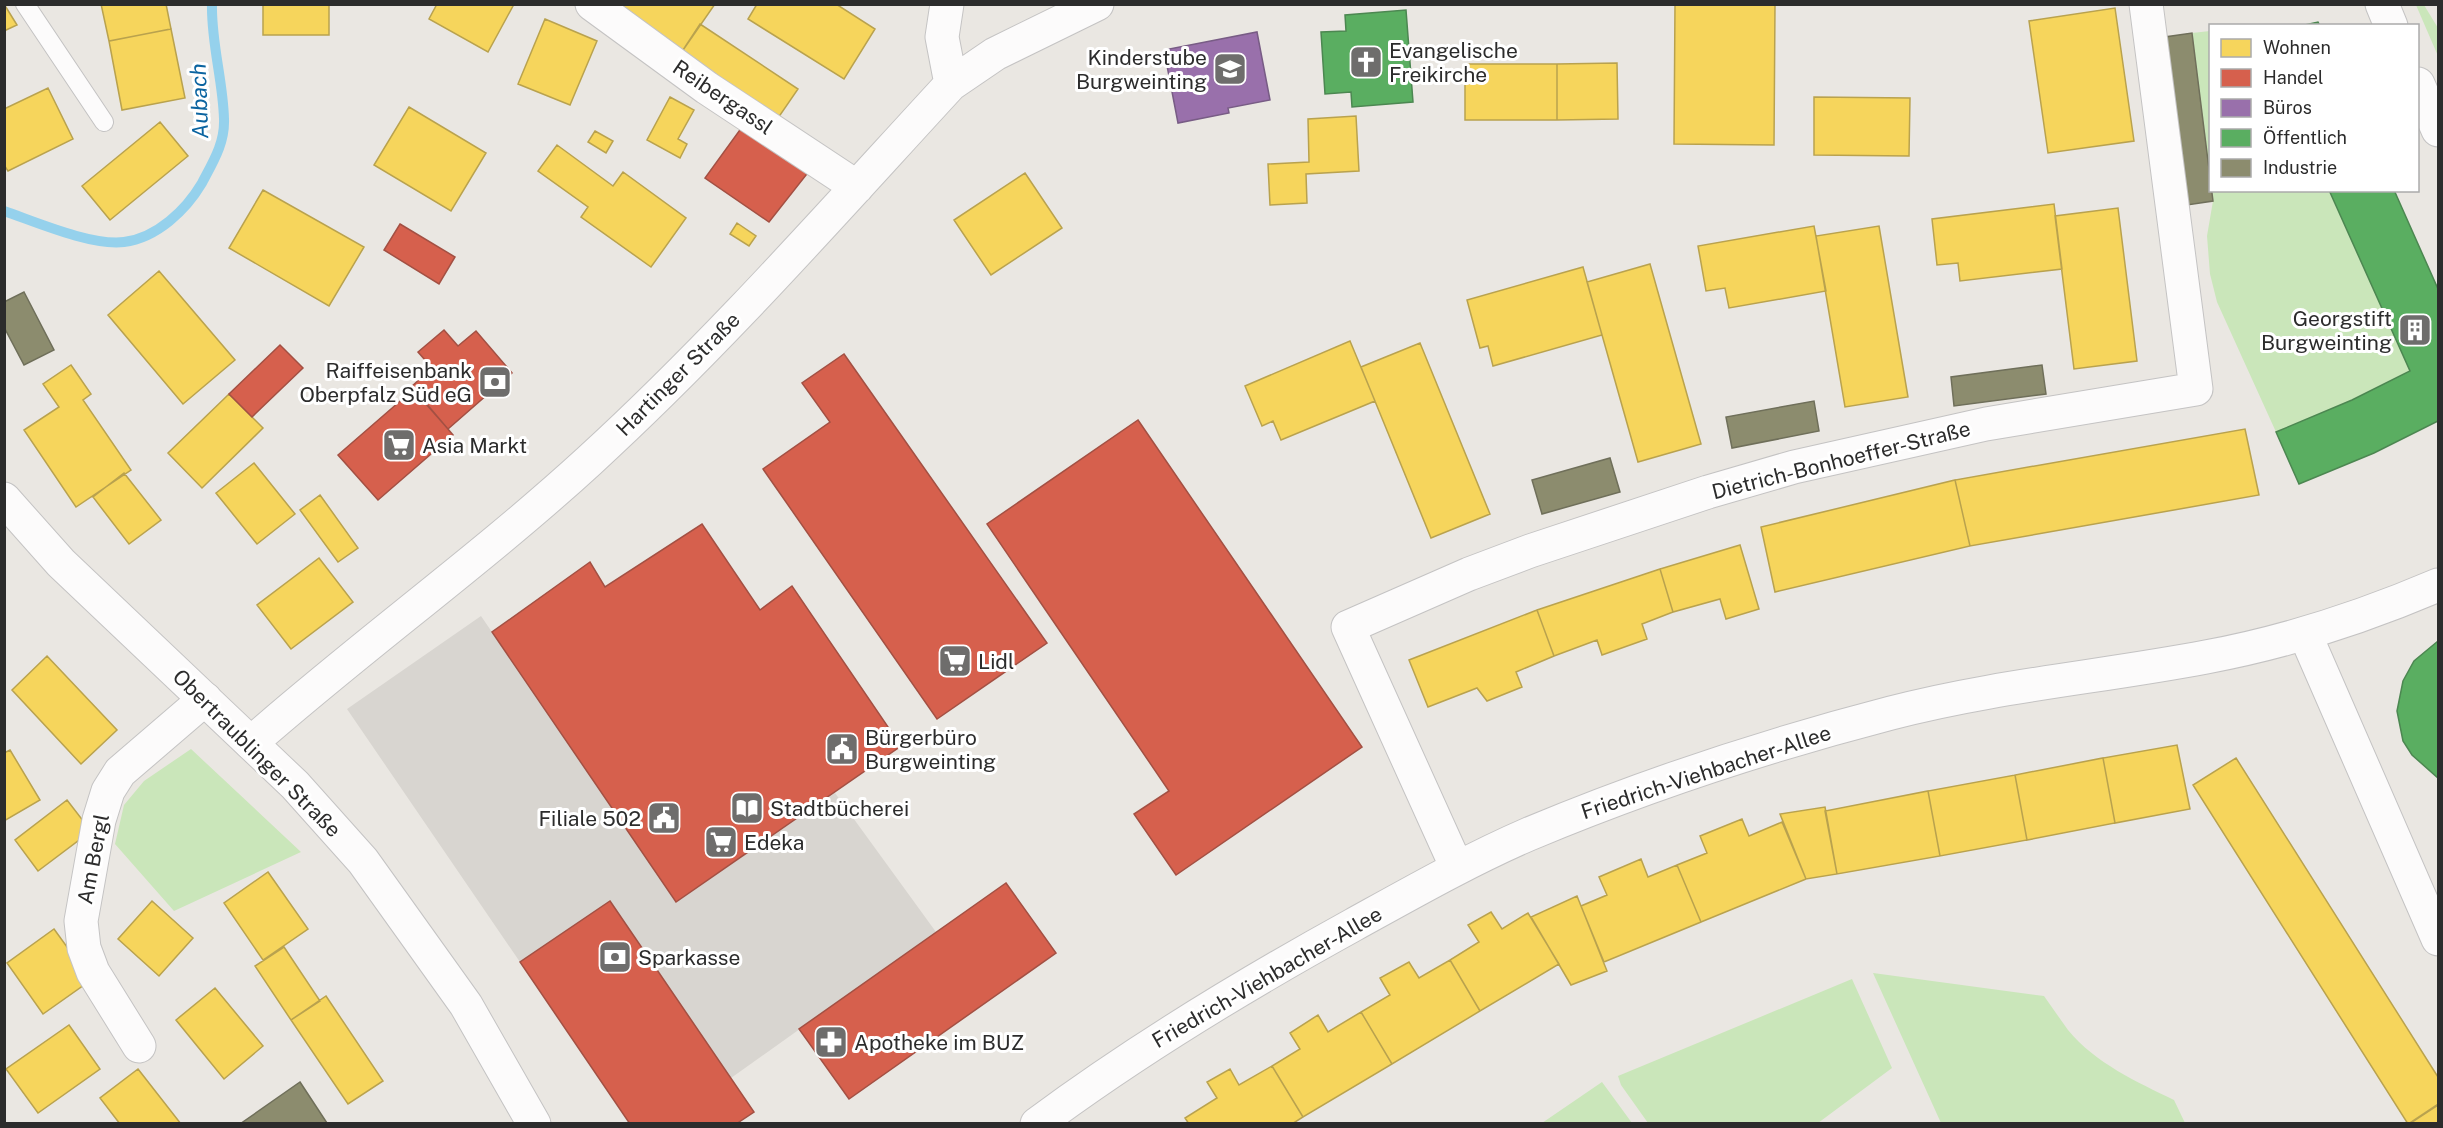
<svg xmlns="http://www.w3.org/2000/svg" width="2443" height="1128" font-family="'Public Sans',sans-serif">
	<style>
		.green { fill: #cae6ba }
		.plaza { fill: #d8d5d0 }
		.homes { fill: #f6d55c; stroke: #b9a24e; stroke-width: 1.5 }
		.shops { fill: #d6604d; stroke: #a35043; stroke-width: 1.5 }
		.offices { fill: #9970ab; stroke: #785c85; stroke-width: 1.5 }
		.public { fill: #5aae61; stroke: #4c8751; stroke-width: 1.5 }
		.industry { fill: #8c8c6e; stroke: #6f6f5a; stroke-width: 1.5 }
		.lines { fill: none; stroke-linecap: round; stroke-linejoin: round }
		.stream { stroke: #95d1ec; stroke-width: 10 }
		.lane-casing { stroke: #c4c3c3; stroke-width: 20 }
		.street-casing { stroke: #c4c3c3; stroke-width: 35 }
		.secondary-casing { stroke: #c4c3c3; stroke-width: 35 }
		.lane { stroke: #fcfbfb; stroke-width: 18 }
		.street { stroke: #fcfbfb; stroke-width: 33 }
		.secondary { stroke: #fcfbfb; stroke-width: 33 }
		.labels { text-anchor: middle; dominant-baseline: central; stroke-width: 6; stroke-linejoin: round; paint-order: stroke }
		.poi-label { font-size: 21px; fill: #2c2c2c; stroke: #fff; text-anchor: start }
		.street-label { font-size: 21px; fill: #2c2c2c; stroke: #fff }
		.water-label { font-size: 22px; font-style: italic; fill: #0b64a0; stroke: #fff }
	</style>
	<rect width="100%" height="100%" fill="#eae7e2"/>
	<path class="green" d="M 2416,5 L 2424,5 L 2438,28 L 2438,56 Z
		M 2210,31 L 2210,182 L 2192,33 Z
		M 2212,191 L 2329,191 L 2410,371 L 2352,400 L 2276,432 L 2217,302 L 2210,274 L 2207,236 L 2213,201 Z
		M 191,749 L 301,852 L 174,911 L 115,844 L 124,805 L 144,781 Z
		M 1873,973 L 2044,996 C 2052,1007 2060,1019 2068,1030 C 2095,1063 2137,1082 2174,1100 L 2185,1123 L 1941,1123 Z
		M 1852,979 L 1892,1068 L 1818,1123 L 1648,1123 L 1621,1085 L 1618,1076 Z
		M 1602,1082 L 1632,1123 L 1542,1123 Z"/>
	<path class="plaza" d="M 481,616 L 676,902 L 835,793 L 936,932 L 731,1078 L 610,901 L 520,962 L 347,709 Z"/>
	<path class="homes" d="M 4,4 L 17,25 L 4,31 Z
		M 101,4 L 166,4 L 171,29 L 109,41 Z
		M 263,4 L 329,4 L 329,35 L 263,35 Z
		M 437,4 L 510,4 L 513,6 L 488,52 L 429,19 Z
		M 606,4 L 715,4 L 679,56 Z
		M 757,4 L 836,4 L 875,29 L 844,79 L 748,19 Z
		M 1675,4 L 1775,4 L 1774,145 L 1674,144 Z
		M 2115,8 L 2134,141 L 2048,153 L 2029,21 Z
		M 545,19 L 597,41 L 570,105 L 518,84 Z
		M 700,24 L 798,89 L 776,121 L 679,56 Z
		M 171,29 L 185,98 L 122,110 L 109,41 Z
		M 1617,63 L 1618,119 L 1557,120 L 1557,64 Z
		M 1465,64 L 1557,64 L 1557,120 L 1465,120 Z
		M 48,88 L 73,139 L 8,171 L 4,165 L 4,109 Z
		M 670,97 L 694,110 L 678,139 L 687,144 L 680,158 L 647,140 Z
		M 1814,97 L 1910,98 L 1909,156 L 1814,155 Z
		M 409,107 L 486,153 L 451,211 L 374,165 Z
		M 1356,116 L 1359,171 L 1306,174 L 1307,203 L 1270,205 L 1268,164 L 1309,162 L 1308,119 Z
		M 160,122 L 188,156 L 110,220 L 82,186 Z
		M 595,131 L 613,141 L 606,153 L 588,142 Z
		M 557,145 L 613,186 L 623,172 L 686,218 L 651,267 L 581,217 L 588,207 L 538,171 Z
		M 1025,173 L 1062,228 L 991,275 L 954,220 Z
		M 263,190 L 364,247 L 329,306 L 229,248 Z
		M 2054,204 L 2062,269 L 1960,281 L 1958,263 L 1937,265 L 1932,219 Z
		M 2118,208 L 2137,361 L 2074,369 L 2055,216 Z
		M 737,223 L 756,236 L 749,246 L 730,234 Z
		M 1814,226 L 1826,291 L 1729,308 L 1725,288 L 1706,291 L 1698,246 Z
		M 1879,226 L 1908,397 L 1845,407 L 1816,236 Z
		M 1650,264 L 1701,444 L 1638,462 L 1587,282 Z
		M 1583,267 L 1602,335 L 1493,366 L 1488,346 L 1480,348 L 1467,300 Z
		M 159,271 L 235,360 L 183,404 L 108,315 Z
		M 1350,341 L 1375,401 L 1281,440 L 1273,421 L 1262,426 L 1245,386 Z
		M 1420,343 L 1490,514 L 1431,538 L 1361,367 Z
		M 71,365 L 91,394 L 83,400 L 131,470 L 76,507 L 24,430 L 59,407 L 43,384 Z
		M 229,394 L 263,428 L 202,488 L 168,453 Z
		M 2245,429 L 2259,495 L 1970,546 L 1955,480 Z
		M 254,463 L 295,514 L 257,544 L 216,493 Z
		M 124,473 L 161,520 L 129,544 L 93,497 Z
		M 1955,480 L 1970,546 L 1775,592 L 1761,527 Z
		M 320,495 L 358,548 L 338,562 L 300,510 Z
		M 1740,545 L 1759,609 L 1726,619 L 1720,599 L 1673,612 L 1660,569 Z
		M 319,558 L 353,602 L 291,649 L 257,605 Z
		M 1660,569 L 1673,612 L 1642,624 L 1647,639 L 1602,655 L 1597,640 L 1554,656 L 1537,610 Z
		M 1537,610 L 1554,656 L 1516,672 L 1522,687 L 1487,701 L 1477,688 L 1428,707 L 1409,660 Z
		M 47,656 L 117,730 L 81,764 L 12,690 Z
		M 2177,745 L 2190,809 L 2115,823 L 2103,758 Z
		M 10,750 L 40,800 L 4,821 L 4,753 Z
		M 2103,758 L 2115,823 L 2027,840 L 2015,775 Z
		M 2236,758 L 2438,1077 L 2438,1104 L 2408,1124 L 2193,785 Z
		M 2015,775 L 2027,840 L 1940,856 L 1928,791 Z
		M 1928,791 L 1940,856 L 1837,874 L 1825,811 Z
		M 67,800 L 91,831 L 38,871 L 15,840 Z
		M 1825,807 L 1837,874 L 1806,879 L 1780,814 Z
		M 1742,819 L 1749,836 L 1782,822 L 1806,879 L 1701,922 L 1677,865 L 1707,853 L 1700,836 Z
		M 1641,859 L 1648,877 L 1677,865 L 1701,922 L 1604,962 L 1581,906 L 1607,895 L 1599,877 Z
		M 268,872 L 308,929 L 263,960 L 224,903 Z
		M 1577,896 L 1607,971 L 1571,985 L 1531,917 Z
		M 152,901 L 193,938 L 159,976 L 118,939 Z
		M 1491,912 L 1502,929 L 1528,913 L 1559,964 L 1480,1011 L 1450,960 L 1479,942 L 1468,925 Z
		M 54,929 L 91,980 L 43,1014 L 7,963 Z
		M 284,947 L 320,1001 L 291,1020 L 255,966 Z
		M 1450,960 L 1480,1011 L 1392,1064 L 1361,1012 L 1390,995 L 1380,978 L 1409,962 L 1419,978 Z
		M 215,988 L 263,1046 L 224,1079 L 176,1020 Z
		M 326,996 L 383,1081 L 348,1104 L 291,1020 Z
		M 1361,1012 L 1392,1064 L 1303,1117 L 1272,1066 L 1300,1049 L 1290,1033 L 1318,1015 L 1328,1032 Z
		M 69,1025 L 100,1069 L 38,1113 L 6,1069 Z
		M 1272,1066 L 1303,1117 L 1292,1124 L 1189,1124 L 1185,1118 L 1217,1098 L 1207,1082 L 1230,1069 L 1239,1085 Z
		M 138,1069 L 181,1124 L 120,1124 L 100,1098 Z
		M 2438,1105 L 2438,1124 L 2409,1124 Z"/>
	<path class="shops" d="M 750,116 L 814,165 L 769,222 L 705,178 Z
		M 400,224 L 455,257 L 439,284 L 384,250 Z
		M 444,330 L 458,346 L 476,331 L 512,373 L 448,429 L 411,387 L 432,368 L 418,352 Z
		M 280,345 L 303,368 L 252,417 L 229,394 Z
		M 844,354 L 1047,643 L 937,719 L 763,469 L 830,422 L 802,383 Z
		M 414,389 L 453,435 L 378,500 L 338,455 Z
		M 1138,420 L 1362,747 L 1176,875 L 1134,814 L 1169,791 L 987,524 Z
		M 702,524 L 760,610 L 792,586 L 901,746 L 676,902 L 492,632 L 590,562 L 605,587 Z
		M 1006,883 L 1056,953 L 849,1099 L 799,1029 Z
		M 610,901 L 754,1112 L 736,1124 L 630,1124 L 520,962 Z"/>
	<path class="offices" d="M 1257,32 L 1270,100 L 1228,108 L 1229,113 L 1178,123 L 1164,50 Z"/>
	<path class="public" d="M 1406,10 L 1413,102 L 1352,107 L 1351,92 L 1325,94 L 1321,32 L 1346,31 L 1345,15 Z
		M 2318,22 L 2320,26 L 2300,26 Z
		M 2329,190 L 2394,190 L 2438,289 L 2438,421 L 2374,453 L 2299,484 L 2276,432 L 2352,400 L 2410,371 Z
		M 2438,641 L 2438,778 L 2412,755 L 2403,741 L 2397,711 L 2403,681 L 2414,661 Z"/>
	<path class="industry" d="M 2192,33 L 2213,201 L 2187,205 L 2165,37 Z
		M 24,292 L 54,350 L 24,365 L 4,327 L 4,302 Z
		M 2042,365 L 2046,394 L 1954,406 L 1951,377 Z
		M 1814,401 L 1819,431 L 1732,448 L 1726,417 Z
		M 1610,458 L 1620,492 L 1542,514 L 1532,480 Z
		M 300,1082 L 327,1123 L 240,1124 Z"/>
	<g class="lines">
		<path class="stream" d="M 4,211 C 36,222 91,246 124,242 C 157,238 186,210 202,183 C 213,162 225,143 224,119 C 223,80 211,43 212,4"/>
		<defs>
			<path id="lane" d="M 25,4 L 104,122"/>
			<path id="street" d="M 592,4 L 707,88 L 857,187
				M 947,4 L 942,37 L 951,84
				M 2382,4 L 2391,26
				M 2418,84 L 2438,130
				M 2305,634 L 2438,939
				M 251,743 C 361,646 481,560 589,461 C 718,343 833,212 951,84 L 995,54 L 1097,4
				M 1457,868 L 1348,627 L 1469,574 L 1530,551 L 1708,492 L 1794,467 L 1986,424 L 2196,389 L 2146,4
				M 139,1046 L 93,972 L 84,948 L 81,921 L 99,820 L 108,791 L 120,772 L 205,699
				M 1037,1124 C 1138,1049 1244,985 1353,925 C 1411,893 1469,860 1529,834 C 1646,785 1768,745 1891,713 C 1994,686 2101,677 2206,657 C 2287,642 2363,617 2438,585"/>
			<path id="secondary" d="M 4,499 L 61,563 L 295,785 L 363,861 L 466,1005 L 534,1124"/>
		</defs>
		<use href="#lane" class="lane-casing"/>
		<use href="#street" class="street-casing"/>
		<use href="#secondary" class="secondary-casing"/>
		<use href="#lane" class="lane"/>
		<use href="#street" class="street"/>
		<use href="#secondary" class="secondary"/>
	</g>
	<defs>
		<symbol id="church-square" viewBox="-11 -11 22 22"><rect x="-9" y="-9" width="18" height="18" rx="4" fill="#6e6d6c" stroke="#fff"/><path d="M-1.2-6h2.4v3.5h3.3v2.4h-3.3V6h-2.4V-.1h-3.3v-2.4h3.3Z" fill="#fff"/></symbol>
		<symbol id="school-square" viewBox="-11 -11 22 22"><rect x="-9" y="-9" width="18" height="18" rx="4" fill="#6e6d6c" stroke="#fff"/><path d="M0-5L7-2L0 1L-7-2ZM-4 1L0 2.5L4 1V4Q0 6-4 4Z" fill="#fff"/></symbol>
		<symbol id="building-square" viewBox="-11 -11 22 22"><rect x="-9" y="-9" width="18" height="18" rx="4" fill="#6e6d6c" stroke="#fff"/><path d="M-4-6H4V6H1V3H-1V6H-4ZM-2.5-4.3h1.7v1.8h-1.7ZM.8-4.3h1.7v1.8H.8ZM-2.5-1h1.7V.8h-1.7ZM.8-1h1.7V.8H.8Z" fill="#fff"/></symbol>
		<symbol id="bank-square" viewBox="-11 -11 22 22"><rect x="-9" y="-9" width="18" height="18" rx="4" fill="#6e6d6c" stroke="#fff"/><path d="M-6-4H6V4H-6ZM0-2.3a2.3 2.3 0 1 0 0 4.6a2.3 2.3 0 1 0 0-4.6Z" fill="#fff"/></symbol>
		<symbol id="supermarket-square" viewBox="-11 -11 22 22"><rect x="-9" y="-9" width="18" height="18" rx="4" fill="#6e6d6c" stroke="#fff"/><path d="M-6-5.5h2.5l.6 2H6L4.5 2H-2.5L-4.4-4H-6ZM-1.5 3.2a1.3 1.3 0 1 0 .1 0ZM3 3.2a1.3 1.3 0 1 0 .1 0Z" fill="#fff"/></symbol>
		<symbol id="civic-square" viewBox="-11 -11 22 22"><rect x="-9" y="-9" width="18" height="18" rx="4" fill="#6e6d6c" stroke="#fff"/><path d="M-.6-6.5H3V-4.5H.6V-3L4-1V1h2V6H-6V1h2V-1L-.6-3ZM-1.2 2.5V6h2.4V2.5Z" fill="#fff"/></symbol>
		<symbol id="library-square" viewBox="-11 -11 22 22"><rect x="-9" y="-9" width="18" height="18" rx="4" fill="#6e6d6c" stroke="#fff"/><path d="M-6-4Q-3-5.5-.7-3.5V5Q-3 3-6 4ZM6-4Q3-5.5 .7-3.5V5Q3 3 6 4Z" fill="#fff"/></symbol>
		<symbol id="pharmacy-square" viewBox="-11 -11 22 22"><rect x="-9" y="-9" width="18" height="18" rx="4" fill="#6e6d6c" stroke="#fff"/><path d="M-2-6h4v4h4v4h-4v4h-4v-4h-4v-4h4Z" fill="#fff"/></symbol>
	</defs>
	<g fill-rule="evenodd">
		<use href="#church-square" x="1347" y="43" width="38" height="38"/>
		<use href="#school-square" x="1211" y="50" width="38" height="38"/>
		<use href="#building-square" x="2396" y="311" width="38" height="38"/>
		<use href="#bank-square" x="476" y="363" width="38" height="38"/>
		<use href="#supermarket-square" x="380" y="426" width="38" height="38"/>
		<use href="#supermarket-square" x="936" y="642" width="38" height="38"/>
		<use href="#civic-square" x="823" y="730" width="38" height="38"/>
		<use href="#library-square" x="728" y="789" width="38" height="38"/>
		<use href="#civic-square" x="645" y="799" width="38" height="38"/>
		<use href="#supermarket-square" x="702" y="823" width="38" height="38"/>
		<use href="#bank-square" x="596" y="938" width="38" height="38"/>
		<use href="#pharmacy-square" x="812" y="1023" width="38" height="38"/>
	</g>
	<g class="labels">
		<g class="poi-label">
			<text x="1389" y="50">Evangelische<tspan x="1389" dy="24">Freikirche</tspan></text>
			<text x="1207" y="57" text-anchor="end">Kinderstube<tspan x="1207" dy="24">Burgweinting</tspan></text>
			<text x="2392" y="318" text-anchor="end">Georgstift<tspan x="2392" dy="24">Burgweinting</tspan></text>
			<text x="472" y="370" text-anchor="end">Raiffeisenbank<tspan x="472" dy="24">Oberpfalz Süd eG</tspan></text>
			<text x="422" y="445">Asia Markt</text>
			<text x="978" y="661">Lidl</text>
			<text x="865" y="737">Bürgerbüro<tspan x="865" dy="24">Burgweinting</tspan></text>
			<text x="770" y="808">Stadtbücherei</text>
			<text x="641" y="818" text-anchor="end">Filiale 502</text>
			<text x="744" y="842">Edeka</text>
			<text x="638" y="957">Sparkasse</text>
			<text x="854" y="1042">Apotheke im BUZ</text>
		</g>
		<g class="street-label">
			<text transform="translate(723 97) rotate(34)">Reibergassl</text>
			<text transform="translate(678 374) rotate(-45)">Hartinger Straße</text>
			<text transform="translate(1841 460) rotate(-14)">Dietrich-Bonhoeffer-Straße</text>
			<text transform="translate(257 753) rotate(45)">Obertraublinger Straße</text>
			<text transform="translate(1706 772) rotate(-18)">Friedrich-Viehbacher-Allee</text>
			<text transform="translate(93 859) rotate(-79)">Am Bergl</text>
			<text transform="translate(1267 977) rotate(-30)">Friedrich-Viehbacher-Allee</text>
		</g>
		<g class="water-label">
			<text transform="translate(199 101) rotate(-92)">Aubach</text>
		</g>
	</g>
	<rect width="2443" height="1128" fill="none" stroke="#2c2c2c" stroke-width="12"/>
	<rect x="2209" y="24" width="210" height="168" fill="#ffffff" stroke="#ababab" stroke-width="1.5"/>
	<rect x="2221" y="39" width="30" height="18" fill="#f6d55c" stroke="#ababab" stroke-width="1.5"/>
	<text x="2263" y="54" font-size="18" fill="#2c2c2c">Wohnen</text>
	<rect x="2221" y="69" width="30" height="18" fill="#d6604d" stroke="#ababab" stroke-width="1.5"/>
	<text x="2263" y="84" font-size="18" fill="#2c2c2c">Handel</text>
	<rect x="2221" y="99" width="30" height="18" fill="#9970ab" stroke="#ababab" stroke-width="1.5"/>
	<text x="2263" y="114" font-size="18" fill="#2c2c2c">Büros</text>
	<rect x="2221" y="129" width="30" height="18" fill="#5aae61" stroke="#ababab" stroke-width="1.5"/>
	<text x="2263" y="144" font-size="18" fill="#2c2c2c">Öffentlich</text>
	<rect x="2221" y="159" width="30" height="18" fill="#8c8c6e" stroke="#ababab" stroke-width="1.5"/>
	<text x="2263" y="174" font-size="18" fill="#2c2c2c">Industrie</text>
</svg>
